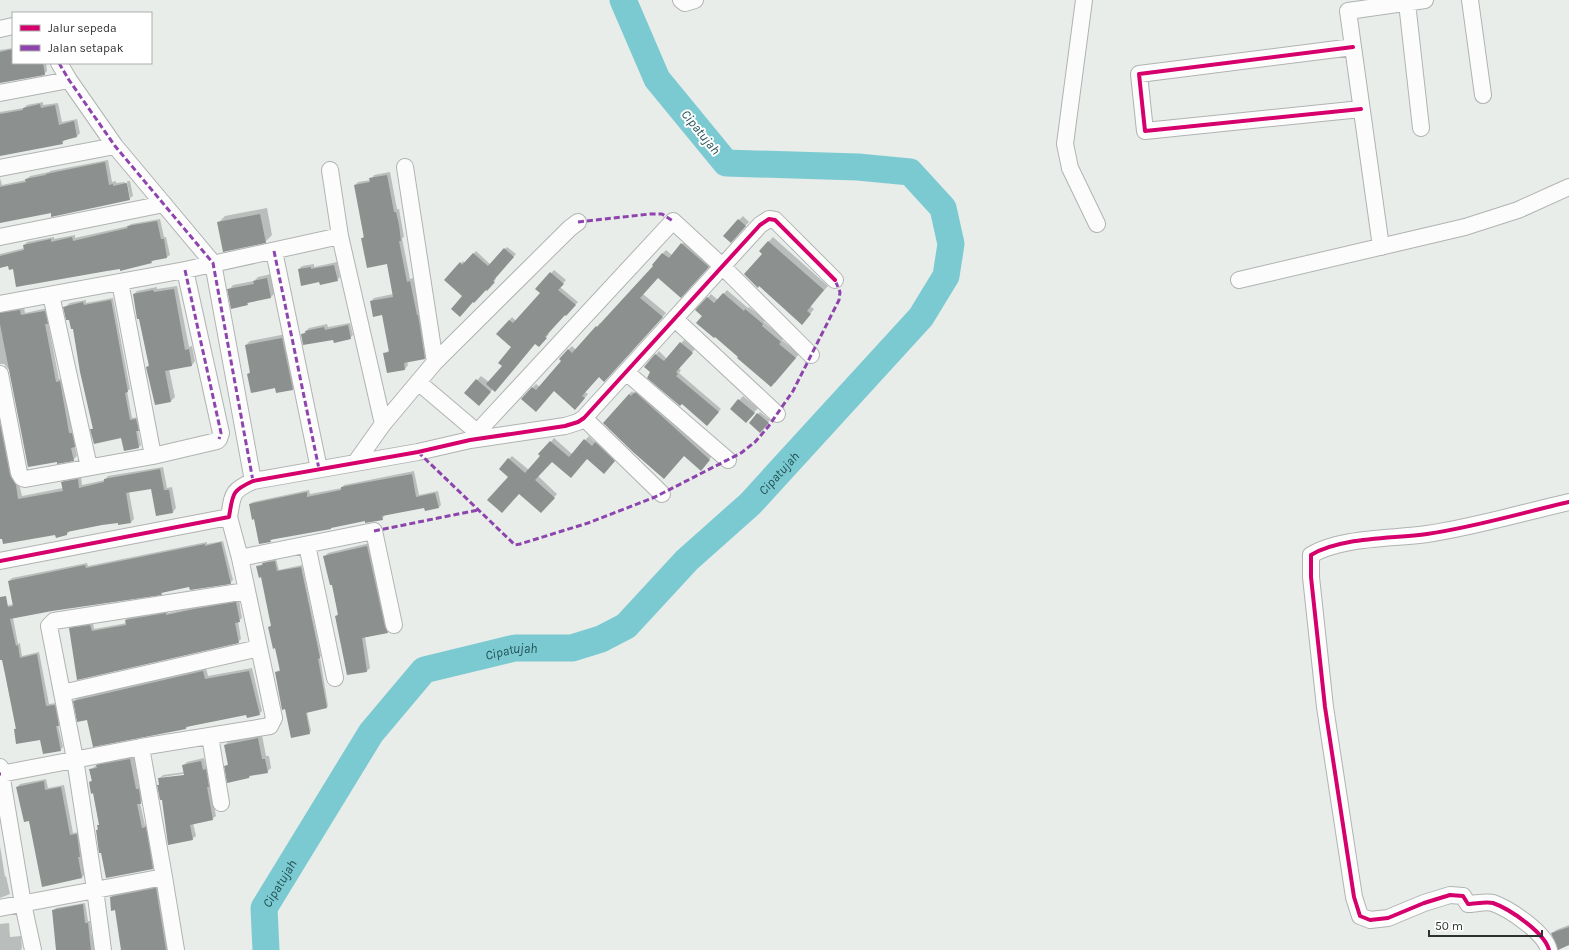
<svg xmlns="http://www.w3.org/2000/svg" width="1569" height="950" font-family="Karla,sans-serif">
	<style>
		.shadow { fill: #0003; fill-rule: evenodd }
		.lines { fill: none; stroke-linecap: round; stroke-linejoin: round }
		.river { stroke: #7ccad1; stroke-width: 27 }
		.building { fill: #8c908e }
		.street-casing { stroke: #b0b3b1; stroke-width: 18 }
		.street { stroke: #fcfcfc; stroke-width: 16 }
		.quiet { stroke: #8e44ad; stroke-width: 3; stroke-dasharray: 6 3; stroke-linecap: butt }
		.cycleway-casing { stroke: #fff; stroke-width: 6 }
		.cycleway { stroke: #d6006c; stroke-width: 4 }
		.labels { text-anchor: middle; dominant-baseline: central; stroke-width: 4; stroke-linejoin: round; paint-order: stroke }
		.water-label { font-size: 13px; font-style: italic; fill: #215156; stroke: #fff }
	</style>
	<rect width="100%" height="100%" fill="#e8edea"/>
	<path class="shadow" d="M 13,48 L 13,63 L 46,63 L 47,71 L 44,74 L 0,82 L 0,50 Z
		M 43,102 L 43,105 L 58,103 L 62,122 L 77,119 L 80,133 L 77,136 L 65,140 L 62,143 L 0,155 L 0,112 L 24,108 L 27,105 Z
		M 108,160 L 112,182 L 116,181 L 116,183 L 125,182 L 128,198 L 130,198 L 129,199 L 52,212 L 0,222 L 0,178 L 2,185 L 26,180 L 30,176 L 49,172 L 50,171 Z
		M 390,172 L 397,209 L 399,209 L 404,237 L 402,238 L 410,279 L 413,278 L 428,355 L 424,358 L 407,361 L 408,365 L 405,369 L 388,372 L 384,354 L 390,350 L 383,314 L 371,301 L 374,298 L 393,294 L 387,263 L 362,238 L 364,236 L 355,185 L 358,182 L 371,180 L 374,175 Z
		M 127,181 L 130,181 L 133,196 L 130,198 Z
		M 267,208 L 272,235 L 265,242 L 218,223 L 225,216 Z
		M 743,216 L 749,222 L 735,237 L 739,220 Z
		M 160,219 L 164,237 L 166,237 L 170,255 L 167,257 L 154,260 L 151,262 L 120,268 L 14,268 L 9,265 L 0,267 L 0,254 L 25,248 L 24,245 L 27,242 L 54,237 L 54,239 L 75,235 L 75,238 L 129,226 L 131,224 Z
		M 773,237 L 828,286 L 810,306 L 814,309 L 806,319 L 760,285 L 763,253 L 760,251 Z
		M 686,240 L 712,263 L 684,293 L 658,277 L 643,294 L 666,313 L 608,377 L 599,376 L 585,392 L 588,394 L 579,405 L 554,390 L 522,399 L 536,384 L 540,387 L 563,361 L 568,350 L 572,346 L 576,350 L 597,327 L 600,323 L 601,325 L 655,265 L 653,264 L 666,250 L 672,255 Z
		M 507,247 L 516,254 L 495,278 L 496,279 L 487,289 L 464,296 L 446,280 L 463,261 L 465,263 L 476,251 L 491,265 Z
		M 337,262 L 340,277 L 337,280 L 320,281 L 299,269 L 302,266 L 314,264 L 314,267 Z
		M 554,270 L 566,280 L 560,287 L 578,302 L 547,333 L 549,334 L 541,343 L 535,343 L 483,400 L 466,393 L 481,376 L 489,382 L 503,366 L 512,347 L 498,334 L 512,317 L 516,321 L 541,293 L 537,289 Z
		M 271,274 L 275,293 L 271,297 L 251,301 L 247,304 L 229,290 L 233,285 L 254,281 L 258,277 Z
		M 177,286 L 189,347 L 192,346 L 195,361 L 192,365 L 169,369 L 175,397 L 171,401 L 156,404 L 147,367 L 149,365 L 134,294 L 137,291 L 157,287 L 157,289 Z
		M 727,290 L 748,308 L 749,307 L 765,320 L 764,322 L 783,338 L 782,340 L 799,354 L 775,383 L 739,357 L 696,310 L 711,294 L 718,300 Z
		M 113,298 L 130,389 L 127,391 L 132,418 L 139,417 L 141,427 L 138,430 L 141,445 L 139,447 L 122,437 L 91,430 L 94,427 L 73,328 L 65,307 L 70,303 L 86,300 L 86,303 Z
		M 24,307 L 25,313 L 48,308 L 51,320 L 48,322 L 59,379 L 63,379 L 72,431 L 75,430 L 78,443 L 75,446 L 77,456 L 73,460 L 10,371 L 4,364 L 0,364 L 0,312 L 2,310 Z
		M 350,323 L 353,335 L 350,338 L 334,338 L 302,335 L 309,328 L 327,324 L 328,327 Z
		M 286,334 L 297,385 L 292,389 L 276,387 L 248,374 L 251,371 L 246,345 L 250,341 Z
		M 684,340 L 695,349 L 678,368 L 681,370 L 679,373 L 721,409 L 707,424 L 645,366 L 659,351 L 667,359 Z
		M 639,390 L 712,456 L 704,466 L 684,455 L 604,423 L 632,391 L 635,394 Z
		M 743,396 L 758,408 L 750,417 L 731,409 Z
		M 0,405 L 22,496 L 63,488 L 62,483 L 65,479 L 81,476 L 82,485 L 105,480 L 108,476 L 163,467 L 167,488 L 172,487 L 176,508 L 173,512 L 151,488 L 129,492 L 134,519 L 131,522 L 119,524 L 119,521 L 71,530 L 67,534 L 0,538 Z
		M 760,412 L 770,420 L 760,431 L 750,422 Z
		M 589,436 L 596,443 L 599,439 L 618,457 L 607,469 L 587,458 L 552,460 L 538,476 L 557,494 L 545,508 L 509,477 L 509,459 L 512,456 L 529,470 L 554,438 L 572,454 Z
		M 414,471 L 419,495 L 438,491 L 441,505 L 438,508 L 425,507 L 385,515 L 382,519 L 365,520 L 333,526 L 331,528 L 272,539 L 270,541 L 255,518 L 250,504 L 253,502 L 309,490 L 310,494 L 342,488 L 344,485 Z
		M 223,541 L 233,580 L 230,583 L 190,586 L 164,591 L 161,594 L 52,610 L 13,618 L 18,644 L 20,643 L 22,656 L 39,652 L 49,704 L 57,703 L 61,722 L 58,725 L 63,747 L 60,750 L 41,738 L 15,729 L 16,728 L 0,646 L 0,607 L 14,604 L 9,581 L 12,578 L 87,563 L 88,566 L 207,542 L 207,544 Z
		M 370,543 L 391,629 L 388,632 L 365,637 L 370,668 L 367,671 L 336,616 L 339,613 L 325,556 L 328,553 Z
		M 276,559 L 279,570 L 302,565 L 321,656 L 320,657 L 328,706 L 326,708 L 307,712 L 311,731 L 309,733 L 286,708 L 276,672 L 280,670 L 276,647 L 269,627 L 272,625 L 262,576 L 257,567 L 266,562 Z
		M 239,600 L 242,618 L 238,621 L 241,639 L 238,642 L 78,679 L 70,629 L 72,626 L 93,623 L 94,629 L 127,623 L 126,620 L 129,617 L 168,611 L 168,613 L 197,607 Z
		M 206,668 L 208,676 L 252,668 L 262,711 L 259,714 L 247,714 L 189,726 L 186,728 L 88,719 L 74,701 L 78,698 Z
		M 262,735 L 266,756 L 269,756 L 271,768 L 267,772 L 251,775 L 249,778 L 226,766 L 229,763 L 225,745 L 229,741 Z
		M 134,756 L 139,786 L 142,786 L 144,799 L 140,803 L 145,825 L 149,824 L 156,865 L 153,868 L 97,830 L 100,823 L 94,792 L 90,782 L 92,780 L 90,770 L 101,762 Z
		M 204,758 L 206,767 L 209,767 L 212,782 L 210,784 L 216,816 L 212,819 L 193,823 L 196,836 L 192,839 L 163,799 L 158,785 L 160,784 L 159,779 L 163,775 L 185,772 L 184,765 L 187,762 ZM 189,773 L 189,775 L 162,779 L 162,777 Z
		M 46,779 L 48,788 L 64,785 L 73,833 L 79,832 L 83,853 L 81,855 L 85,874 L 82,877 L 43,885 L 29,820 L 17,787 L 20,784 Z
		M 0,846 L 5,877 L 6,876 L 10,894 L 0,898 Z
		M 159,886 L 170,950 L 122,950 L 116,909 L 111,897 L 114,894 Z
		M 85,903 L 88,921 L 90,921 L 92,937 L 94,937 L 97,950 L 57,950 L 53,911 L 56,908 Z
		M 9,923 L 10,937 L 21,936 L 22,948 L 21,950 L 0,950 L 0,924 Z
		M 1569,925 L 1569,944 L 1552,934 L 1556,930 Z"/>
	<g class="lines">
		<path class="river" id="s1" d="M 266,950 L 264,908 L 371,733 L 424,670 L 515,648 L 572,648 L 601,639 L 626,626 L 687,560 L 750,504 L 921,317 L 946,276 L 951,244 L 943,208 L 910,172 L 858,167 L 726,163 L 657,79 L 623,0"/>
	</g>
	<path class="building" d="M 13,49 L 13,63 L 43,63 L 45,75 L 0,83 L 0,52 Z
		M 40,104 L 41,108 L 55,105 L 59,125 L 74,121 L 77,137 L 62,141 L 63,144 L 0,156 L 0,114 L 23,110 L 23,108 Z
		M 105,162 L 109,185 L 113,184 L 113,186 L 127,183 L 130,200 L 51,217 L 51,213 L 0,223 L 0,187 L 26,182 L 25,179 L 46,175 L 46,174 Z
		M 387,175 L 394,212 L 396,212 L 399,225 L 401,241 L 399,241 L 407,282 L 410,281 L 417,315 L 418,315 L 425,359 L 404,363 L 405,370 L 387,373 L 383,353 L 389,352 L 382,315 L 373,317 L 370,301 L 393,297 L 387,264 L 367,268 L 361,238 L 364,238 L 354,185 L 370,182 L 369,178 Z
		M 260,214 L 266,243 L 223,252 L 217,222 Z
		M 738,219 L 746,226 L 731,243 L 723,236 Z
		M 157,221 L 161,239 L 164,239 L 167,258 L 151,261 L 152,263 L 120,271 L 120,269 L 107,271 L 16,287 L 13,269 L 9,270 L 8,266 L 0,268 L 0,256 L 24,250 L 23,245 L 51,239 L 51,242 L 72,237 L 73,241 L 128,228 L 127,226 Z
		M 768,241 L 824,290 L 807,311 L 811,314 L 802,325 L 759,286 L 758,288 L 744,274 L 762,254 L 759,251 Z
		M 681,243 L 709,267 L 681,298 L 658,278 L 640,298 L 663,317 L 604,382 L 599,377 L 582,396 L 585,398 L 575,410 L 554,391 L 536,412 L 521,399 L 532,387 L 536,390 L 561,361 L 559,359 L 568,349 L 572,353 L 596,326 L 597,327 L 653,266 L 652,265 L 662,253 L 669,258 Z
		M 504,248 L 514,257 L 493,281 L 495,282 L 487,291 L 486,290 L 474,303 L 473,302 L 460,317 L 451,309 L 462,296 L 444,280 L 460,262 L 462,265 L 473,253 L 488,266 Z
		M 334,265 L 338,281 L 320,285 L 319,282 L 301,286 L 298,269 L 311,267 L 311,269 Z
		M 550,272 L 564,284 L 558,290 L 576,305 L 566,316 L 565,315 L 545,337 L 547,338 L 539,347 L 535,344 L 495,392 L 486,384 L 502,366 L 498,363 L 511,347 L 496,334 L 509,320 L 513,323 L 540,293 L 535,289 Z
		M 267,278 L 271,298 L 247,303 L 248,305 L 231,309 L 227,289 L 254,284 L 253,281 Z
		M 174,289 L 185,350 L 189,349 L 192,366 L 165,371 L 171,402 L 155,405 L 146,367 L 149,366 L 139,319 L 137,319 L 133,294 L 153,290 L 154,292 Z
		M 723,293 L 744,311 L 745,309 L 763,324 L 762,326 L 781,342 L 779,344 L 796,358 L 771,387 L 737,358 L 738,357 L 715,337 L 714,338 L 696,323 L 702,316 L 695,310 L 707,297 L 714,303 Z
		M 111,300 L 128,392 L 125,393 L 130,420 L 136,419 L 139,431 L 136,431 L 139,448 L 124,451 L 121,438 L 94,444 L 90,429 L 93,429 L 80,372 L 73,329 L 71,329 L 69,320 L 66,320 L 63,307 L 83,302 L 84,305 Z
		M 20,310 L 21,315 L 45,311 L 48,324 L 45,324 L 56,382 L 60,381 L 69,433 L 72,433 L 75,447 L 71,448 L 74,461 L 57,464 L 57,462 L 28,467 L 0,324 L 0,313 Z
		M 348,325 L 351,339 L 334,343 L 333,340 L 303,345 L 301,334 L 306,333 L 305,331 L 324,327 L 325,330 Z
		M 282,338 L 293,390 L 276,393 L 275,388 L 251,393 L 247,374 L 250,373 L 245,345 Z
		M 680,342 L 693,353 L 676,372 L 678,374 L 676,376 L 719,412 L 707,426 L 682,404 L 680,406 L 647,378 L 650,372 L 644,367 L 655,354 L 664,361 Z
		M 476,379 L 491,392 L 479,406 L 464,393 Z
		M 635,392 L 710,460 L 701,471 L 684,456 L 664,479 L 633,452 L 603,423 L 629,394 L 631,396 Z
		M 738,399 L 755,413 L 746,423 L 730,409 Z
		M 757,413 L 769,423 L 760,433 L 749,423 Z
		M 0,424 L 10,475 L 16,485 L 18,499 L 63,491 L 61,482 L 78,479 L 79,488 L 104,482 L 104,479 L 160,469 L 164,490 L 169,490 L 173,513 L 156,516 L 151,489 L 126,493 L 131,523 L 118,525 L 118,523 L 102,525 L 67,532 L 67,535 L 56,538 L 55,535 L 3,544 L 2,539 L 0,539 Z
		M 584,439 L 592,446 L 595,442 L 615,461 L 604,474 L 587,459 L 571,478 L 552,462 L 535,480 L 555,498 L 541,513 L 519,494 L 502,513 L 487,500 L 508,477 L 499,469 L 508,458 L 525,473 L 540,456 L 538,454 L 550,441 L 569,457 Z
		M 412,474 L 416,497 L 435,493 L 439,508 L 425,511 L 424,508 L 382,516 L 383,520 L 365,523 L 365,521 L 331,528 L 331,529 L 275,539 L 270,540 L 271,542 L 259,544 L 254,519 L 252,520 L 249,504 L 307,492 L 307,497 L 341,490 L 341,487 Z
		M 221,542 L 231,584 L 190,590 L 189,587 L 161,593 L 162,595 L 52,611 L 10,619 L 16,646 L 18,645 L 20,658 L 37,654 L 46,706 L 55,705 L 59,726 L 56,726 L 61,751 L 43,754 L 40,740 L 16,744 L 14,729 L 16,729 L 5,674 L 2,660 L 0,660 L 0,597 L 6,596 L 8,607 L 13,606 L 8,581 L 85,565 L 86,568 L 205,544 L 205,546 Z
		M 367,546 L 385,627 L 388,633 L 362,638 L 367,672 L 347,675 L 335,616 L 338,615 L 332,585 L 330,585 L 327,573 L 323,556 Z
		M 275,561 L 277,571 L 301,567 L 320,658 L 318,659 L 327,708 L 306,713 L 310,734 L 291,738 L 285,709 L 282,710 L 275,672 L 280,671 L 275,648 L 273,649 L 271,640 L 268,627 L 271,626 L 261,577 L 259,578 L 256,566 L 263,565 L 262,563 Z
		M 236,602 L 240,622 L 235,623 L 239,643 L 77,680 L 69,628 L 90,625 L 92,631 L 126,625 L 125,620 L 166,613 L 166,615 L 194,609 Z
		M 203,671 L 205,679 L 249,671 L 260,715 L 247,718 L 246,715 L 186,727 L 186,729 L 93,747 L 87,720 L 77,722 L 73,701 Z
		M 258,738 L 262,759 L 265,759 L 268,773 L 249,776 L 249,778 L 227,783 L 224,766 L 228,765 L 224,745 Z
		M 130,759 L 136,789 L 139,789 L 141,804 L 137,804 L 142,828 L 146,827 L 153,869 L 106,878 L 101,853 L 99,853 L 96,830 L 98,830 L 97,825 L 99,825 L 93,793 L 91,794 L 89,782 L 92,781 L 89,769 L 97,768 L 96,765 Z
		M 201,761 L 203,770 L 206,769 L 209,787 L 207,787 L 213,820 L 190,825 L 193,840 L 168,845 L 162,800 L 160,800 L 157,785 L 159,785 L 158,778 L 184,775 L 182,765 Z
		M 44,781 L 45,790 L 61,787 L 70,835 L 77,834 L 80,857 L 78,857 L 82,878 L 42,887 L 29,821 L 24,822 L 16,787 Z
		M 156,888 L 166,950 L 121,950 L 115,910 L 111,911 L 110,897 Z
		M 83,904 L 85,923 L 88,923 L 91,950 L 56,950 L 52,910 Z
		M 1569,927 L 1569,945 L 1558,950 L 1551,933 Z"/>
	<g class="lines">
		<defs>
			<path id="street" d="M 681,0 L 685,3 L 695,0
				M 1084,0 L 1065,144 L 1070,168 L 1097,224
				M 1470,0 L 1483,95
				M 1407,3 L 1421,128
				M 0,29 L 13,26
				M 1353,47 L 1139,74 L 1145,131 L 1361,109
				M 59,63 L 69,80 L 115,146 L 213,263 L 253,481
				M 0,93 L 69,80
				M 405,167 L 435,362
				M 0,168 L 115,146
				M 330,170 L 340,236 L 383,424
				M 0,237 L 164,204
				M 1381,247 L 1348,11 L 1425,0
				M 274,251 L 319,469
				M 1239,280 L 1465,227 L 1518,210 L 1569,187
				M 120,282 L 153,456
				M 51,295 L 89,467
				M 0,304 L 185,270 L 340,236
				M 675,319 L 777,414
				M 626,372 L 728,460
				M 0,374 L 19,473 L 22,478 L 25,479 L 153,456 L 217,441 L 219,439 L 221,433 L 185,270
				M 418,382 L 477,432
				M 584,418 L 662,494
				M 470,440 L 673,221 L 722,266 L 811,355
				M 356,462 L 383,424 L 435,362 L 570,228 L 578,222
				M 307,545 L 335,678
				M 240,558 L 374,531 L 394,625
				M 0,561 L 229,517 C 233,494 231,491 253,481 L 418,452 L 470,440 L 565,426 L 578,422 L 584,418 L 760,225 L 769,219 L 775,220 L 835,280
				M 62,693 L 259,648
				M 210,736 L 221,803
				M 141,747 L 164,877 L 176,950
				M 0,767 L 23,904 L 33,950
				M 1,774 L 141,747 L 270,726 L 274,718 L 240,558 L 229,517
				M 0,908 L 164,877
				M 103,950 L 95,889 L 75,759 L 49,626 L 54,621 L 246,591
				M 1549,950 C 1545,933 1510,909 1493,903 C 1486,901 1475,904 1468,904 L 1463,896 L 1450,895 L 1424,903 L 1388,918 L 1370,920 L 1360,916 L 1354,897 L 1325,707 L 1311,577 L 1311,555 C 1340,537 1392,539 1427,534 C 1475,527 1521,513 1569,502"/>
		</defs>
		<use href="#street" class="street-casing"/>
		<use href="#street" class="street"/>
		<path class="quiet" d="M 59,63 L 69,80 L 115,146 L 213,263 L 253,481
			M 578,222 L 650,214 L 662,214 L 673,221
			M 274,251 L 319,469
			M 185,270 L 221,433 L 219,439
			M 418,452 L 515,545 L 520,544 L 588,523 L 655,497 L 741,453 L 755,442 L 768,427 L 793,391 L 839,300 L 840,292 L 835,280
			M 374,531 L 478,510
			M 0,774 L 1,774"/>
		<defs>
			<path id="cycleway" d="M 1353,47 L 1139,74 L 1145,131 L 1361,109
				M 0,561 L 229,517 C 233,494 231,491 253,481 L 418,452 L 470,440 L 565,426 L 578,422 L 584,418 L 760,225 L 769,219 L 775,220 L 835,280
				M 1549,950 C 1545,933 1510,909 1493,903 C 1486,901 1475,904 1468,904 L 1463,896 L 1450,895 L 1424,903 L 1388,918 L 1370,920 L 1360,916 L 1354,897 L 1325,707 L 1311,577 L 1311,555 C 1340,537 1392,539 1427,534 C 1475,527 1521,513 1569,502"/>
		</defs>
		<use href="#cycleway" class="cycleway-casing"/>
		<use href="#cycleway" class="cycleway"/>
	</g>
	<g class="labels">
		<g class="water-label">
			<text transform="translate(701 132) rotate(51)">Cipatujah</text>
			<text stroke="none"><textPath href="#s1" startOffset="755">Cipatujah</textPath></text>
			<text stroke="none"><textPath href="#s1" startOffset="419">Cipatujah</textPath></text>
			<text stroke="none"><textPath href="#s1" startOffset="71">Cipatujah</textPath></text>
		</g>
	</g>
	<rect x="12" y="12" width="140" height="52" fill="#ffffff" stroke="#acadac"/>
	<rect x="20" y="25" width="20" height="6" fill="#d6006c" stroke="#acadac"/>
	<text x="48" y="32" font-size="12" fill="#2f3130">Jalur sepeda</text>
	<rect x="20" y="45" width="20" height="6" fill="#8e44ad" stroke="#acadac"/>
	<text x="48" y="52" font-size="12" fill="#2f3130">Jalan setapak</text>
	<path d="M1429 930v6h113v-6" fill="none" stroke="#2f3130" stroke-width="2"/>
	<text x="1435" y="930" font-size="12" fill="#2f3130" stroke="#ffffff" stroke-width="3" paint-order="stroke">50 m</text>
</svg>
